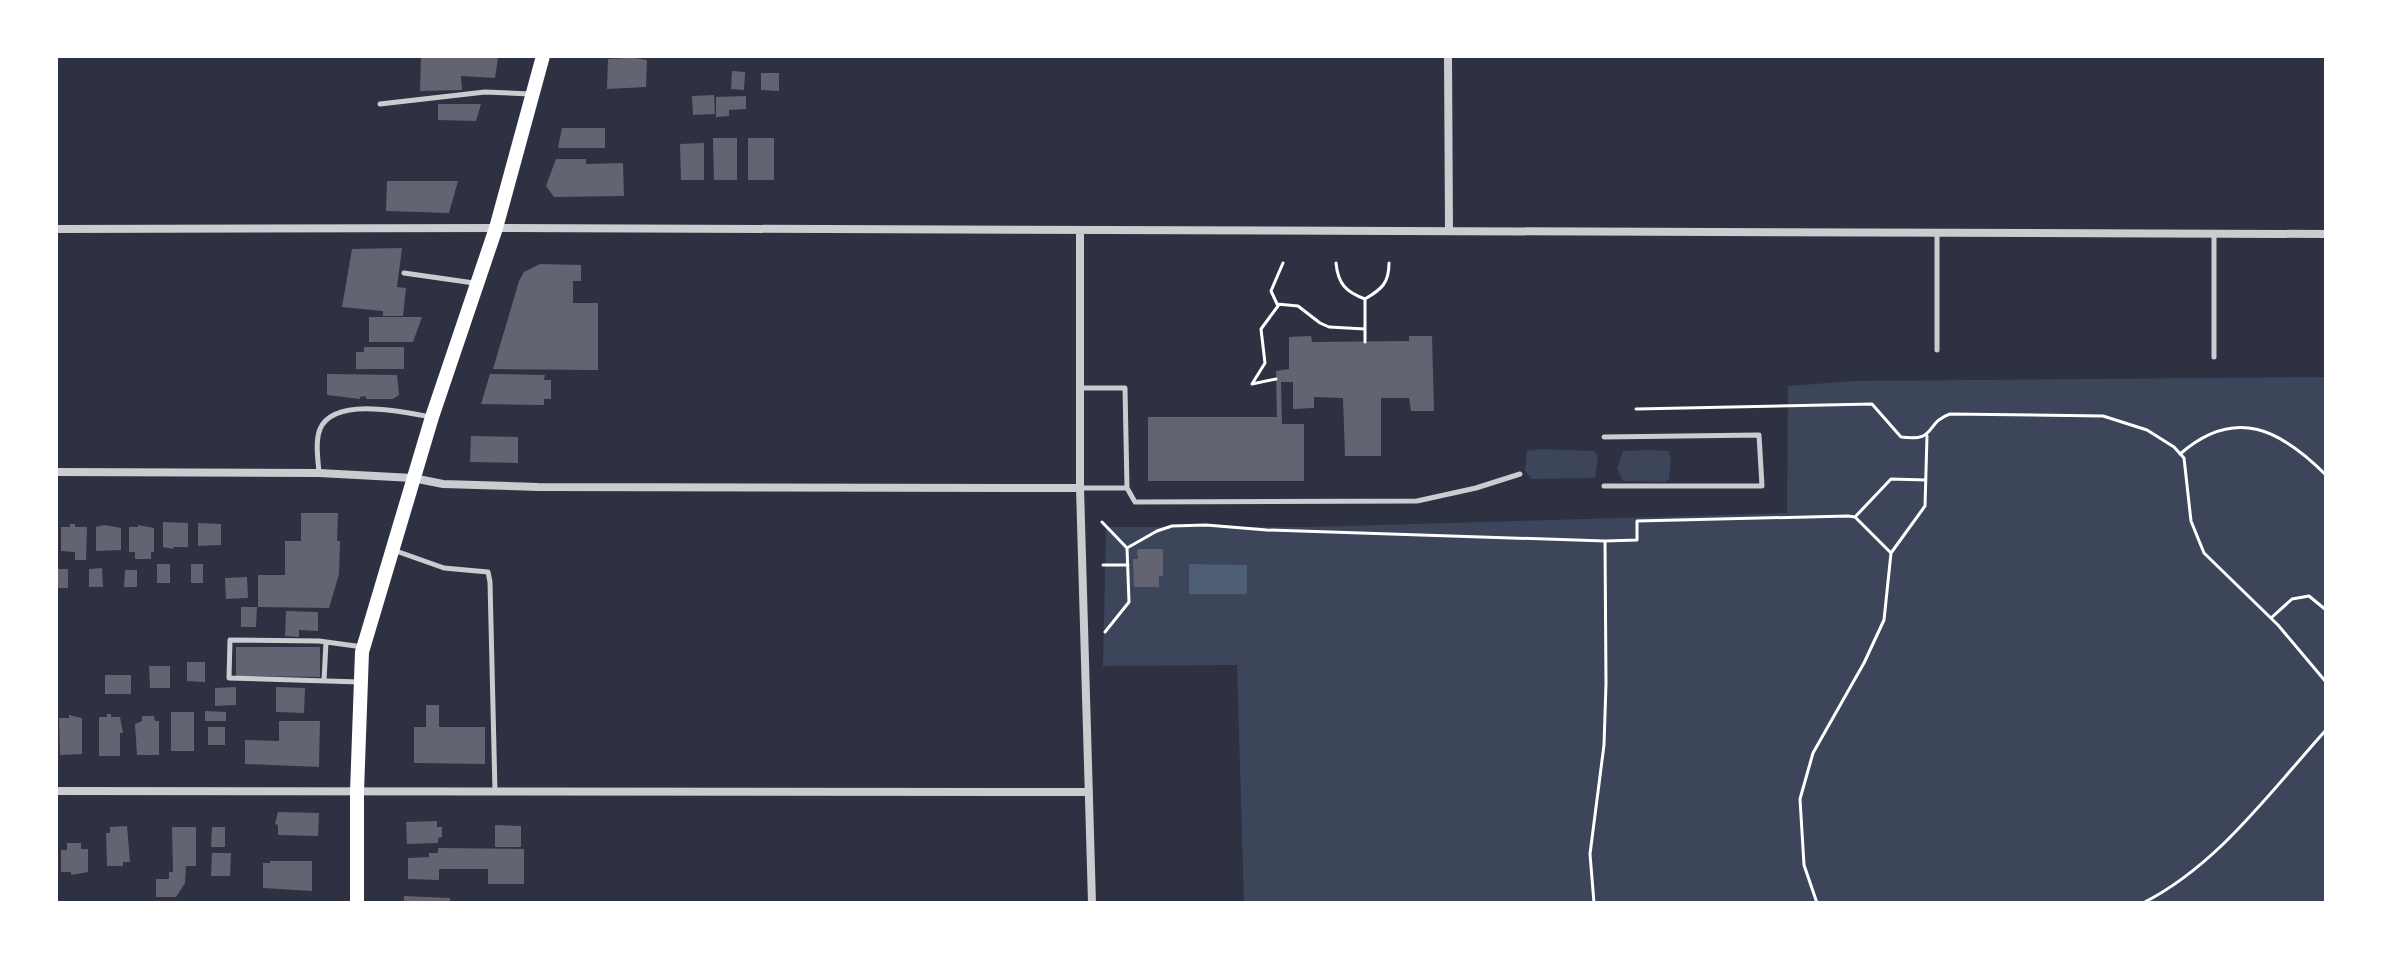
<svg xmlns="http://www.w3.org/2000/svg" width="2382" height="959" font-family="'Fira Sans',sans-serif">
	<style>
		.green { fill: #3c4559 }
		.water { fill: #4f5d75 }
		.building { fill: #626471 }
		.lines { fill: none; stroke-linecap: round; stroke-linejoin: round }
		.path { stroke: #fff; stroke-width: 3 }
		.service { stroke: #caccd0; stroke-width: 5 }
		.minor { stroke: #caccd0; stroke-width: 8 }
		.secondary { stroke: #fff; stroke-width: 14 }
	</style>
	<rect width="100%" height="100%" fill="#2d3142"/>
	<path class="green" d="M 2326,377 L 2326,903 L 1244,903 L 1237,665 L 1103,666 L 1106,527 L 1310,527 L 1787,513 L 1788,386 L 1855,381 Z
		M 1542,449 L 1594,451 L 1598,457 L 1595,478 L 1531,479 L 1525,470 L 1527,451 Z
		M 1649,450 L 1668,451 L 1671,458 L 1669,479 L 1665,482 L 1623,481 L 1617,469 L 1623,451 Z"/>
	<path class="water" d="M 1189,564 L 1247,565 L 1247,594 L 1189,594 Z"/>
	<path class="building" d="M 623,56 L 637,56 L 635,58 L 647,60 L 646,87 L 607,89 L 608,59 L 625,58 Z
		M 421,58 L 498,58 L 495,78 L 461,76 L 462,90 L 420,91 Z
		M 732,71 L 745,72 L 744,90 L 731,89 Z
		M 761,73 L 779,73 L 779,91 L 761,90 Z
		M 714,95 L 715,114 L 693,115 L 692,96 Z
		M 746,96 L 746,109 L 729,110 L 729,116 L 716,117 L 716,97 Z
		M 438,104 L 481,104 L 476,121 L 438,120 Z
		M 562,128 L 605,128 L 605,148 L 558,148 Z
		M 713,138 L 737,138 L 737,180 L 714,180 Z
		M 748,138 L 774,138 L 774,180 L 748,180 Z
		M 704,143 L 704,180 L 681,180 L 680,144 Z
		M 556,159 L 586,159 L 586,164 L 623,163 L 624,196 L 554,197 L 546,186 Z
		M 387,181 L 458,181 L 449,213 L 386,211 Z
		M 402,248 L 397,287 L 406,288 L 403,316 L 383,316 L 383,311 L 342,307 L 352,249 Z
		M 540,264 L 581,265 L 581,281 L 573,281 L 573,303 L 598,303 L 598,370 L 493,369 L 519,281 L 524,272 Z
		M 369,317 L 422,317 L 413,342 L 369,342 Z
		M 1311,336 L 1312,342 L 1409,341 L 1409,336 L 1432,336 L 1434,411 L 1411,411 L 1409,398 L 1381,398 L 1381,456 L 1345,456 L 1343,398 L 1314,397 L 1314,408 L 1293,409 L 1293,382 L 1281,382 L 1282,424 L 1304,424 L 1304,481 L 1148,481 L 1148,417 L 1277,417 L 1276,371 L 1289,369 L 1289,337 Z
		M 364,347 L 404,347 L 404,369 L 356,369 L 356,352 L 364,352 Z
		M 327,374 L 397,375 L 399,395 L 393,399 L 366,399 L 366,396 L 360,397 L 360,399 L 327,395 Z
		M 490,374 L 545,375 L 544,380 L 551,380 L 551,399 L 544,399 L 544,405 L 481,404 Z
		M 471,436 L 518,437 L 518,463 L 470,462 Z
		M 301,513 L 338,513 L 337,541 L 340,541 L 339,574 L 329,608 L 258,607 L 258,575 L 285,575 L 285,541 L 301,541 Z
		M 163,522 L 188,523 L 188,547 L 173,547 L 173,549 L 163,547 Z
		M 198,523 L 221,524 L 221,545 L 198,546 Z
		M 70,524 L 75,524 L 75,527 L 87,527 L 86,560 L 75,560 L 75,552 L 61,551 L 61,527 L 70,527 Z
		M 104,525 L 121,528 L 121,550 L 96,551 L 96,527 Z
		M 138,525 L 154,528 L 154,552 L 151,552 L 151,559 L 135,559 L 135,552 L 129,552 L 129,527 L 138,527 Z
		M 1137,549 L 1163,549 L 1163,576 L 1159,576 L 1159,587 L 1134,587 L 1133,559 L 1138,559 Z
		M 157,564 L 170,564 L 170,583 L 157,583 Z
		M 191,564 L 203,564 L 203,583 L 191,583 Z
		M 102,568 L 103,587 L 89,587 L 89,569 Z
		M 56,569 L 68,569 L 68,588 L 56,588 Z
		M 125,570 L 137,570 L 137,587 L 124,587 Z
		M 247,577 L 248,598 L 226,599 L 225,578 Z
		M 241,607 L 257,607 L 256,627 L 241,627 Z
		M 286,611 L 318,612 L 318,631 L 299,630 L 299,637 L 285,636 Z
		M 236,647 L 320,647 L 320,677 L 236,676 Z
		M 187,662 L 205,662 L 205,682 L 187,681 Z
		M 149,666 L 170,666 L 170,688 L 150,688 Z
		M 105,675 L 131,675 L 131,694 L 105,694 Z
		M 236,687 L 236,705 L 215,706 L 215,688 Z
		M 276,687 L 305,688 L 304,713 L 276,712 Z
		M 426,705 L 439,705 L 439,727 L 485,727 L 485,764 L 414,763 L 414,727 L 426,727 Z
		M 205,711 L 226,712 L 226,721 L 205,721 Z
		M 171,712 L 194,712 L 194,751 L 171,751 Z
		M 107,714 L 111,714 L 111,717 L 120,717 L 123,733 L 120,733 L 120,756 L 99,756 L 99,717 L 107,717 Z
		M 69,715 L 82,718 L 82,754 L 60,755 L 59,718 L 69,718 Z
		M 142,716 L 154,716 L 155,721 L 159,721 L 159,755 L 137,755 L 135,724 L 142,721 Z
		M 279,721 L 320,721 L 319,767 L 245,764 L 245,740 L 279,741 Z
		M 208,727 L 225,727 L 225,745 L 208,745 Z
		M 278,812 L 319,813 L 318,836 L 278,835 L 278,825 L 275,824 Z
		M 437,821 L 437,827 L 442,827 L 442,837 L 438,838 L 438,843 L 407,844 L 406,822 Z
		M 495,825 L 521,826 L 521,847 L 495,847 Z
		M 127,826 L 130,862 L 123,862 L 123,866 L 107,866 L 106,833 L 110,833 L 110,827 Z
		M 172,827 L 196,827 L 196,866 L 186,866 L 185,883 L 176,897 L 156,897 L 156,879 L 169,879 L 169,872 L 173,872 Z
		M 212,827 L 225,827 L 225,847 L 211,847 Z
		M 67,843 L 81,843 L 81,849 L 88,849 L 88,872 L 71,875 L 71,872 L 61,872 L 61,850 L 67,850 Z
		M 438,848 L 524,849 L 524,884 L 488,884 L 488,869 L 439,869 L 439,880 L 408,879 L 408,858 L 429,857 L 429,853 L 438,853 Z
		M 212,853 L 231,853 L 230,876 L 211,876 Z
		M 270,861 L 312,861 L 312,891 L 263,888 L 263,863 L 270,863 Z
		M 404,896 L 450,898 L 450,903 L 404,903 Z"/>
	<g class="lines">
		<path class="path" d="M 1336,263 C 1338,284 1346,292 1365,299
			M 1277,304 L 1298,306 L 1320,323 L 1329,327 L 1365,329
			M 1365,342 L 1365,299 C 1382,289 1389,283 1389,263
			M 1276,379 L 1252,384 L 1265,363 L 1261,329 L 1278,306 L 1271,291 L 1283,263
			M 1636,409 L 1872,404 L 1901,437 C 1938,442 1924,423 1950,414 L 2103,416 L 2147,430 L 2174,447 L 2184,458 L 2191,521 L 2204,553 L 2278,625 L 2326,682
			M 2180,454 C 2235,406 2280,429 2326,475
			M 1855,517 L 1891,479 L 1926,480
			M 1102,522 L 1127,548 L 1157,531 L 1172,526 L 1206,525 L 1267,530 L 1605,541
			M 1891,553 L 1925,506 L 1927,436
			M 1103,565 L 1128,565
			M 2271,618 L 2292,599 L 2309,596 L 2326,610
			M 1105,632 L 1129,602 L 1127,548
			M 1594,903 L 1590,854 L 1604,745 L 1606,684 L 1605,541 L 1637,540 L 1637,521 L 1848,516 L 1855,517 L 1891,553 L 1884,620 L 1864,663 L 1813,753 L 1800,799 L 1804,865 L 1817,903
			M 2143,903 C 2218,865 2270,792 2326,730"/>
		<path class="service" d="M 380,104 L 485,92 L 530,94
			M 404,273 L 474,283
			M 1937,350 L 1937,233
			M 2214,357 L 2214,235
			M 1080,388 L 1125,388 L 1127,488 L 1081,488
			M 1604,437 L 1759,435 L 1762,486 L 1604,486
			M 319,473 C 318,459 315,442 320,429 C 334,396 404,412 431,417
			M 1127,488 L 1135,502 L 1417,501 L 1476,488 L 1520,474
			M 396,551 L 444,568 L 488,572 L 490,582 L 495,791
			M 324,681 L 326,642
			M 360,682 L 229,678 L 230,640 L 319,641 L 363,647"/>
		<path class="minor" d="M 1448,56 L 1449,231
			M 56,229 L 496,228 L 2326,234
			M 1080,231 L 1080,488 L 1092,903
			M 56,472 L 319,473 L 413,478 L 443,484 L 538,487 L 1080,488
			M 56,791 L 1089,792"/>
		<path class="secondary" d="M 357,903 L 357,792 L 362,652 L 432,417 L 496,228 L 543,56"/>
	</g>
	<rect width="2382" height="959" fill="none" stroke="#ffffff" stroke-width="116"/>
</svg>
